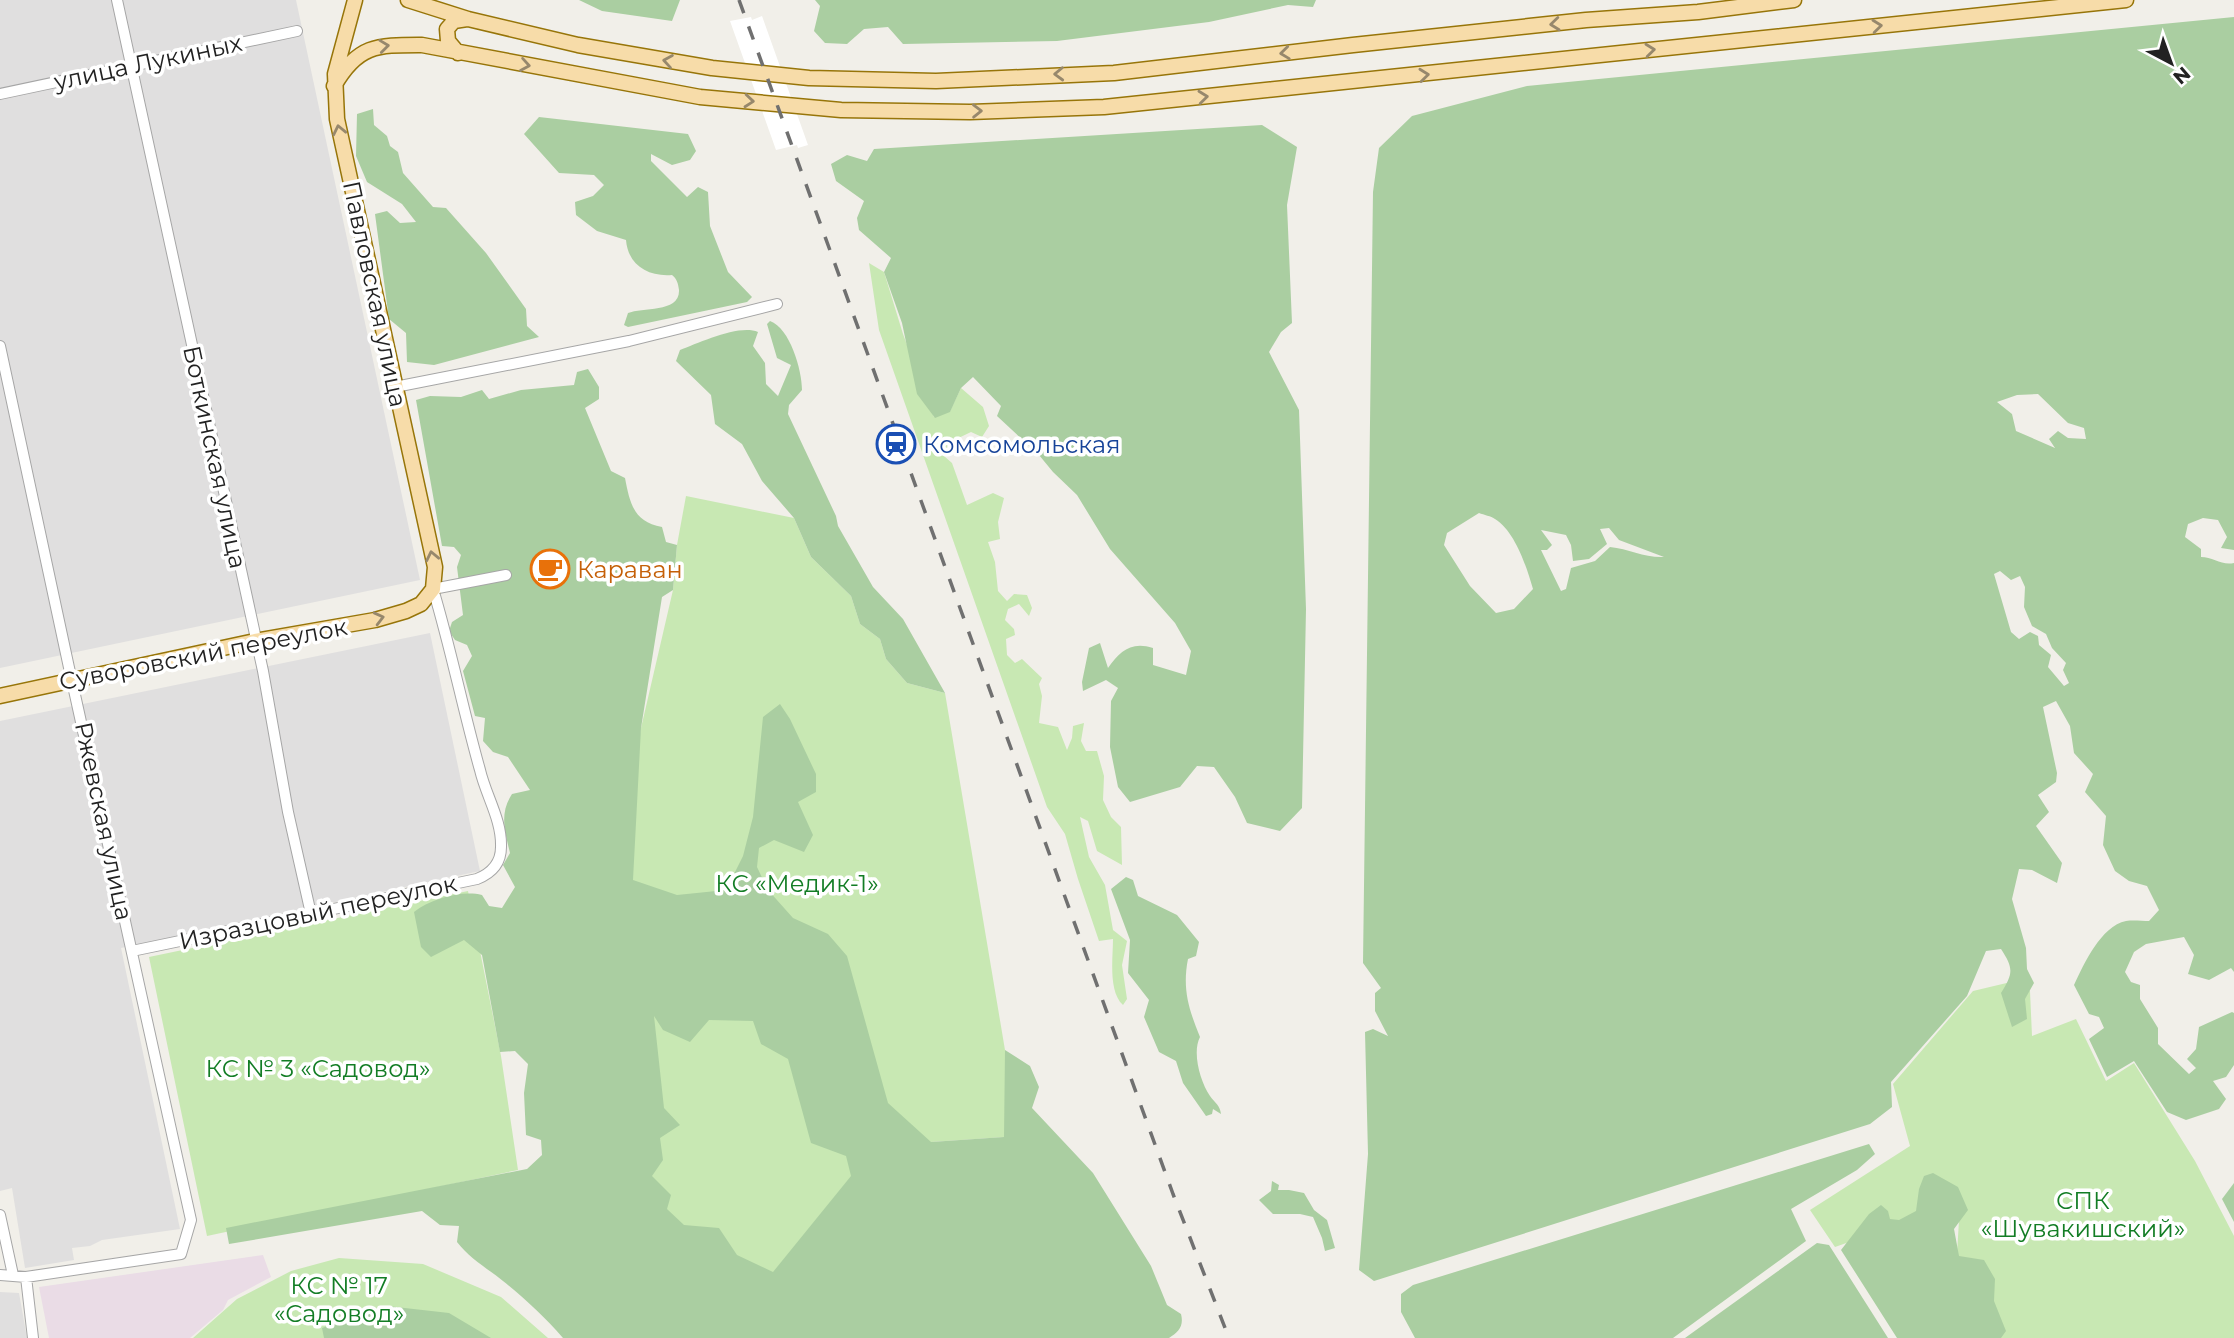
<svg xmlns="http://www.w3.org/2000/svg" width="2234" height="1338" font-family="Montserrat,sans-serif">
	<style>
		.residential { fill: #e0dfdf }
		.industrial { fill: #eadce6 }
		.grass { fill: #c8e8b3 }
		.forest { fill: #aacea1; fill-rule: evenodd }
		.pier { fill: #fff }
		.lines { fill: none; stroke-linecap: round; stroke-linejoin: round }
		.street-casing { stroke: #a6a6a6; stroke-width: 12 }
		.primary-casing { stroke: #977509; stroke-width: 17 }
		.street { stroke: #fff; stroke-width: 10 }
		.primary { stroke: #f7dca9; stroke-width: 14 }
		.rail { stroke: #707070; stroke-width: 3.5; stroke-dasharray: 14 14; stroke-linecap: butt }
		.oneway { stroke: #97886c }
		.labels { text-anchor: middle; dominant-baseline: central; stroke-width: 7; stroke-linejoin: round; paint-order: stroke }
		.street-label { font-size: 24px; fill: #222; stroke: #fff }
		.transit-label { font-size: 24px; fill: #164399; stroke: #fff; text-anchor: start }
		.food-label { font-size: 24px; fill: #c56008; stroke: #fff; text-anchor: start }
		.park-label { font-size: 24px; fill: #137d25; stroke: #fff }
	</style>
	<rect width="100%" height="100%" fill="#f1efe9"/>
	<path class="residential" d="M 0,0 L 296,0 L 420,580 L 0,668 Z
		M 430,633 L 480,871 L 121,948 L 180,1229 L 102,1240 L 90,1246 L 72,1248 L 74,1260 L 25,1268 L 12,1188 L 0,1191 L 0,721 Z
		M 0,1292 L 19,1293 L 27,1338 L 0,1338 Z"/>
	<path class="industrial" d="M 263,1255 L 271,1277 L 228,1300 L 223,1310 L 190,1338 L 49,1338 L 39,1287 Z"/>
	<path class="grass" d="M 869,263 L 884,272 L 903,334 L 934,417 L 950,411 L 961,388 L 983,407 L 989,426 L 982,437 L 971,432 L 948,443 L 944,456 L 952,463 L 967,505 L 993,493 L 1004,498 L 998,522 L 1000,539 L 988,542 L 995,562 L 998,591 L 1007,601 L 1014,594 L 1027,595 L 1032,608 L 1029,616 L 1019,604 L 1008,609 L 1005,620 L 1014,629 L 1015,635 L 1006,639 L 1007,655 L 1015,663 L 1022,659 L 1042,678 L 1039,684 L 1042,696 L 1039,723 L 1058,727 L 1067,750 L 1072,738 L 1073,726 L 1084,723 L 1081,741 L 1086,751 L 1097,751 L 1104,776 L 1103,800 L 1111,817 L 1121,827 L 1122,865 L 1097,851 L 1088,821 L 1080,817 L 1089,857 L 1105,885 L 1113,930 L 1127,941 L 1122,965 L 1127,999 L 1123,1005 C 1108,991 1113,958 1113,939 L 1099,941 L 1078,879 L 1065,834 L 1047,807 L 879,330 Z
		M 686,496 L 794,518 L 811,557 L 851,596 L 860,624 L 880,639 L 886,659 L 907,683 L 945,693 L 1005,1050 L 1005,1137 L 931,1142 L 777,1286 L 644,1213 L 622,840 L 641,728 L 673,590 L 677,545 Z
		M 468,891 L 501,1056 L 518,1170 L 207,1236 L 149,957 Z
		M 2015,981 L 2030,991 L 2032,1036 L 2076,1019 L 2106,1081 L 2134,1063 L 2195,1161 L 2234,1236 L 2234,1338 L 1984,1338 L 1956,1271 L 1960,1203 L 1835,1247 L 1810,1210 L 1910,1146 L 1893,1084 L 1973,991 Z
		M 339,1258 L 423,1264 L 501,1297 L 548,1338 L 193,1338 L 237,1299 L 291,1271 Z"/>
	<path class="forest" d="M 579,0 L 680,0 L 672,21 L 602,11 Z
		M 815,0 L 1316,0 L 1313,7 L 1288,5 L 1209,22 L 1057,41 L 903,44 L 888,27 L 864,29 L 847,44 L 825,43 L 814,31 L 820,6 Z
		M 2234,17 L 2234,550 L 2221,548 L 2227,537 L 2218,520 L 2203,518 L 2188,524 L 2185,537 L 2201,549 L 2201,557 C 2213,557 2222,566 2234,563 L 2234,972 L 2231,968 L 2209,980 L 2188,974 L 2194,955 L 2184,937 L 2146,944 L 2134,952 L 2125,972 L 2131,982 L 2140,985 L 2140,999 L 2158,1028 L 2158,1044 L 2189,1074 L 2196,1068 L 2187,1059 L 2196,1049 L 2199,1027 L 2232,1012 L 2234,1013 L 2234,1065 L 2226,1077 L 2213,1081 L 2226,1099 L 2219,1109 L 2186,1120 L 2167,1112 L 2134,1061 L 2107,1077 L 2089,1039 L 2104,1028 L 2099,1017 L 2089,1014 L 2074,985 C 2084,964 2101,926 2126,921 C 2133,920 2142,921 2149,921 L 2159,910 L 2147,886 L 2129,881 L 2115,871 L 2103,845 L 2106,816 L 2085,792 L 2093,774 L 2074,753 L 2070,726 L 2056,701 L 2043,707 L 2057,773 L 2056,782 L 2038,795 L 2049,812 L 2036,826 L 2062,863 L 2057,883 L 2032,870 L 2019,869 L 2012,899 L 2026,948 L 2027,969 L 2034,983 L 2025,999 L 2027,1019 L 2012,1027 L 2001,993 C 2013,973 2014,969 2001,949 L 1986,951 L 1967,996 L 1891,1082 L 1892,1107 L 1870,1124 L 1374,1281 L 1359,1270 L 1368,1154 L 1365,1032 L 1373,1029 L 1388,1036 L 1375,1011 L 1375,993 L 1381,988 L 1363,963 L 1373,192 L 1379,148 L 1412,116 L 1527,86 ZM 2038,394 L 2068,423 L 2084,428 L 2086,439 L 2068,438 L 2058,431 L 2049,439 L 2055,448 L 2016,431 L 2012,414 L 1997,402 L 2017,395 ZM 1479,513 C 1484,515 1491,516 1495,519 C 1515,531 1527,568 1533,589 L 1514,609 L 1496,613 L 1470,586 L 1444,545 L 1447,533 ZM 1609,528 L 1619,540 L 1664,557 C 1645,558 1629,549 1610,547 L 1595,561 L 1571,568 L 1566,589 L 1561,591 L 1541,550 L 1547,550 L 1552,545 L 1541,530 L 1566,535 L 1571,545 L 1573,561 L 1589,559 L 1607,544 L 1600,529 ZM 2000,571 L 2011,580 L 2020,576 L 2025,587 L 2024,607 L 2032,626 L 2046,634 L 2052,648 L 2066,663 L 2063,670 L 2069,683 L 2064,686 L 2048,667 L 2051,655 L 2039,645 L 2038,636 L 2030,632 L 2019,639 L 2011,632 L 1994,574 Z
		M 373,109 L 374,125 L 387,136 L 390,146 L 398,152 L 403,173 L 433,207 L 446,208 L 486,253 L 526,309 L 527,326 L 539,337 L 434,365 L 407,362 L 406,333 L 389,319 L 375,214 L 387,211 L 400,223 L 416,222 L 402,204 L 367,182 L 356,156 L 357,114 Z
		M 539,117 L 688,134 L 696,151 L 690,160 L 672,165 L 651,154 L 651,161 L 687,197 L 698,187 L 708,192 L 710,226 L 728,272 L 752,297 L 747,302 L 628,327 L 624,325 L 628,313 C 642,307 680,313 679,290 C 678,283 677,279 672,275 C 648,277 628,265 626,240 L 597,231 L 576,215 L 575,202 L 593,196 L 604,185 L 594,175 L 559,173 L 524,134 Z
		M 1262,125 L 1297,147 L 1287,205 L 1292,323 L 1281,332 L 1269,352 L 1299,410 L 1306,609 L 1302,808 L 1280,831 L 1247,823 L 1235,797 L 1214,767 L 1197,766 L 1180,787 L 1130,802 L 1118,787 L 1110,747 L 1111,701 L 1118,688 L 1106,680 L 1083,691 L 1082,682 L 1089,648 L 1100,643 L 1108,668 C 1120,652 1130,641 1153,648 L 1153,665 L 1186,675 L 1191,651 L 1175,623 L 1110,549 L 1077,495 L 1053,472 L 1039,455 L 997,416 L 1001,406 L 973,377 L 961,388 L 950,412 L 935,418 L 917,394 L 902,323 L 884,272 L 891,258 L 859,230 L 857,218 L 864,201 L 836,181 L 831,164 L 847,155 L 867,161 L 874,149 Z
		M 770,321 C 790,328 802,370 802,390 L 789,405 L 788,414 L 836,516 L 838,526 L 873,587 L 903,619 L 945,693 L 907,683 L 886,659 L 880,639 L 860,624 L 851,596 L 811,557 L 794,518 L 762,481 L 742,444 L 715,424 L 711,395 L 676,361 L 680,350 C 699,343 739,324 758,332 L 753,346 L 765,363 L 766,384 L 778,396 L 791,365 L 777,358 L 767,324 Z
		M 588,369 L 599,387 L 599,399 L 585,408 L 611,471 L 625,478 C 630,504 634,522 662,527 L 666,542 L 677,545 L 673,590 L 662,597 L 641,728 L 633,880 L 677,895 L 726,890 L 743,856 L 753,817 L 763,717 L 780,704 L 790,719 L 816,774 L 816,792 L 798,802 L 813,835 L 804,852 L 774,840 L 759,848 L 757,867 L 768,890 L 793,918 L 828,934 L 847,956 L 888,1103 L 931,1142 L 1004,1137 L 1005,1050 L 1030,1066 L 1039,1087 L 1032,1108 L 1093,1173 L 1151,1266 L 1167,1305 L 1181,1314 C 1184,1326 1179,1332 1169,1338 L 563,1338 C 545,1317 524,1298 503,1281 C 487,1268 470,1259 457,1242 L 459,1226 L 440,1225 L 422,1211 L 229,1244 L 226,1228 L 527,1169 L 542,1155 L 541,1140 L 526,1135 L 524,1093 L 528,1064 L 515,1051 L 500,1052 L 482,955 L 464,940 L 431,957 L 421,947 L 414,912 C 431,899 461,890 482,895 L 489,906 L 502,908 L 515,887 L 503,865 L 510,853 C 505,831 499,814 512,794 L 530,790 L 508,757 L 493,752 L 483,741 L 485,718 L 475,716 L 463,671 L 472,656 L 467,645 L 455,640 L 449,631 L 452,622 L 463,615 L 457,567 L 461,555 L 454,547 L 442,546 L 416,400 L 430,396 L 461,397 L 482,390 L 489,399 L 521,390 L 574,385 L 577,372 ZM 654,1016 L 663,1030 L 690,1042 L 709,1020 L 753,1021 L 761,1044 L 788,1059 L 811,1143 L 846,1156 L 851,1176 L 773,1272 L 737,1255 L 719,1228 L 684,1225 L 667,1209 L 671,1195 L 652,1176 L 663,1160 L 660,1138 L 680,1125 L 664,1108 Z
		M 1126,877 L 1133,880 L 1138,896 L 1177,915 L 1199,942 L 1196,956 L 1188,959 C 1182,989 1189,1010 1200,1037 C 1192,1052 1200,1081 1210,1096 C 1215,1103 1220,1105 1221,1114 L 1213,1109 L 1212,1114 L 1206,1116 L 1183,1083 L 1176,1061 L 1159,1052 L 1144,1017 L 1149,1000 L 1128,973 L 1130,940 L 1111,889 Z
		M 1869,1144 L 1875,1154 L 1857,1170 L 1791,1209 L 1806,1241 L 1673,1338 L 1415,1338 L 1401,1312 L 1401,1294 L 1413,1285 Z
		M 1933,1173 L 1958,1187 L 1968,1210 L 1954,1229 L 1959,1256 L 1984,1260 L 1995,1279 L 1994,1301 L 2006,1331 L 2001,1338 L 1897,1338 L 1841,1250 L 1869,1214 L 1881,1205 L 1888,1211 L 1890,1219 L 1899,1220 L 1916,1211 L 1919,1189 L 1924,1176 Z
		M 1272,1181 L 1279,1185 L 1278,1190 L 1289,1190 L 1304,1193 L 1314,1210 L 1327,1220 L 1335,1248 L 1325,1251 L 1322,1238 L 1313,1217 L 1300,1214 L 1273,1214 L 1259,1200 L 1271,1191 Z
		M 2234,1183 L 2234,1222 L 2222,1199 Z
		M 1817,1243 L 1829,1245 L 1888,1338 L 1685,1338 Z
		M 387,1306 L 449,1313 L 491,1338 L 324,1338 L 322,1328 Z"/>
	<path class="pier" d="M 762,16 L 808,145 L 798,148 L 797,145 L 776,150 L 730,21 L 751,17 L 752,20 Z"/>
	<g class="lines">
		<defs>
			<path id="street" d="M 117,0 L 263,671 L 288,812 L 311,914
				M 0,94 L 297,31
				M 0,346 C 61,638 127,928 191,1220 L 181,1254 L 26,1277 L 0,1275
				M 395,387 L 629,341 L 777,304
				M 132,951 L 477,879 C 492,873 501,863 501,847 C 502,820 486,796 480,770 C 463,710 451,649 433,589 L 506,575
				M 0,1215 L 13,1275
				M 26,1277 L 33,1338"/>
			<path id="primary" d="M 408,0 L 468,19 L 578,45 L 712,68 L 809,78 L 936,81 L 1114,73 L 1353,45 L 1586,20 L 1698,12 L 1794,0
				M 458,53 L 448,41 L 447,29 L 454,21 L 467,19
				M 334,86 C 358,44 378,45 422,45 L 700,97 L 841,110 L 970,112 L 1104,107 L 2126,0
				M 0,696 L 255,641 L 375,620 L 406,611 L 421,604 L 433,589 L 435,567 L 337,119 L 335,74 L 355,0"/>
		</defs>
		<use href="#street" class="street-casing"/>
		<use href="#primary" class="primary-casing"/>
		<use href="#street" class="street"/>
		<use href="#primary" class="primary"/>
		<path class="rail" d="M 739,0 L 1173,1194 L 1229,1338"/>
	</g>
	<defs><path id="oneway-chevron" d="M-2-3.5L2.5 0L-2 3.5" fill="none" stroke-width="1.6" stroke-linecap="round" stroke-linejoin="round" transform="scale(1.75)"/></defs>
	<g class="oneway">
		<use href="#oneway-chevron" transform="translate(1555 24) rotate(174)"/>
		<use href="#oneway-chevron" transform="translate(1877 26) rotate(-6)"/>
		<use href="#oneway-chevron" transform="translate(384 46) rotate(-7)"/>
		<use href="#oneway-chevron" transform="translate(1650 50) rotate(-6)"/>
		<use href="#oneway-chevron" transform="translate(1285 53) rotate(173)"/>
		<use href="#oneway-chevron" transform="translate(668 61) rotate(-171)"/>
		<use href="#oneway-chevron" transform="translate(525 65) rotate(10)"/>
		<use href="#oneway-chevron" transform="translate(1059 74) rotate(178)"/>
		<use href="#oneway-chevron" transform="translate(1424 75) rotate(-6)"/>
		<use href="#oneway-chevron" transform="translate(1203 97) rotate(-6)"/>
		<use href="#oneway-chevron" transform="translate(749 101) rotate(5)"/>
		<use href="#oneway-chevron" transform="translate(977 111) rotate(-1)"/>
		<use href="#oneway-chevron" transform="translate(339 130) rotate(-102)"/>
		<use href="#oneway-chevron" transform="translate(432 556) rotate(-102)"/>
		<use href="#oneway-chevron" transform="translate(379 618) rotate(-14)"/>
	</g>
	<defs>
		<symbol id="station-ring" viewBox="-11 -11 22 22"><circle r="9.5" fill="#fff" stroke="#1a4fb4" stroke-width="1.5"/><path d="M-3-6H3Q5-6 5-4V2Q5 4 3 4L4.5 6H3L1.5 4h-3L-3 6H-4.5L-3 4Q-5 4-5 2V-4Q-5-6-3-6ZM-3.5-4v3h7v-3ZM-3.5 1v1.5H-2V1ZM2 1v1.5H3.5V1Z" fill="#1a4fb4"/></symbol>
		<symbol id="cafe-ring" viewBox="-11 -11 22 22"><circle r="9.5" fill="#fff" stroke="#e8710a" stroke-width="1.5"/><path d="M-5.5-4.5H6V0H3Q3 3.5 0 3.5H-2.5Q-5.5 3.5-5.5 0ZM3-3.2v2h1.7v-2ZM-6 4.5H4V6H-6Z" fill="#e8710a"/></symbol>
	</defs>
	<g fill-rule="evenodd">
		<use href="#station-ring" x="874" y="422" width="44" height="44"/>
		<use href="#cafe-ring" x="528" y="547" width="44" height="44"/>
	</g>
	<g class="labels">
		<g class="street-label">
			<text transform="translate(148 62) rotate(-12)">улица Лукиных</text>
			<text transform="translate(375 294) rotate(78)">Павловская улица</text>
			<text transform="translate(215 457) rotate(78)">Боткинская улица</text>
			<text transform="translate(203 654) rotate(-11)">Суворовский переулок</text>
			<text transform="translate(104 821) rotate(78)">Ржевская улица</text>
			<text transform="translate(318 912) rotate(-12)">Изразцовый переулок</text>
		</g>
		<g class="transit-label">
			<text x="923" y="444">Комсомольская</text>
		</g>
		<g class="food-label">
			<text x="577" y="569">Караван</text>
		</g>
		<g class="park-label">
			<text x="797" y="883">КС «Медик-1»</text>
			<text x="318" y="1068">КС № 3 «Садовод»</text>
			<text x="2083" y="1200">СПК<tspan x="2083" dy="28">«Шувакишский»</tspan></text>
			<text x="339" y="1285">КС № 17<tspan x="339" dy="28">«Садовод»</tspan></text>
		</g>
	</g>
	<g transform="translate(2171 63) rotate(139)" stroke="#ffffff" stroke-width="5" paint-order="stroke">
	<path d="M0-5L12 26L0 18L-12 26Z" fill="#222222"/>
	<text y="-10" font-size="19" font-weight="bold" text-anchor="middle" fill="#222222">N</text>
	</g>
</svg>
